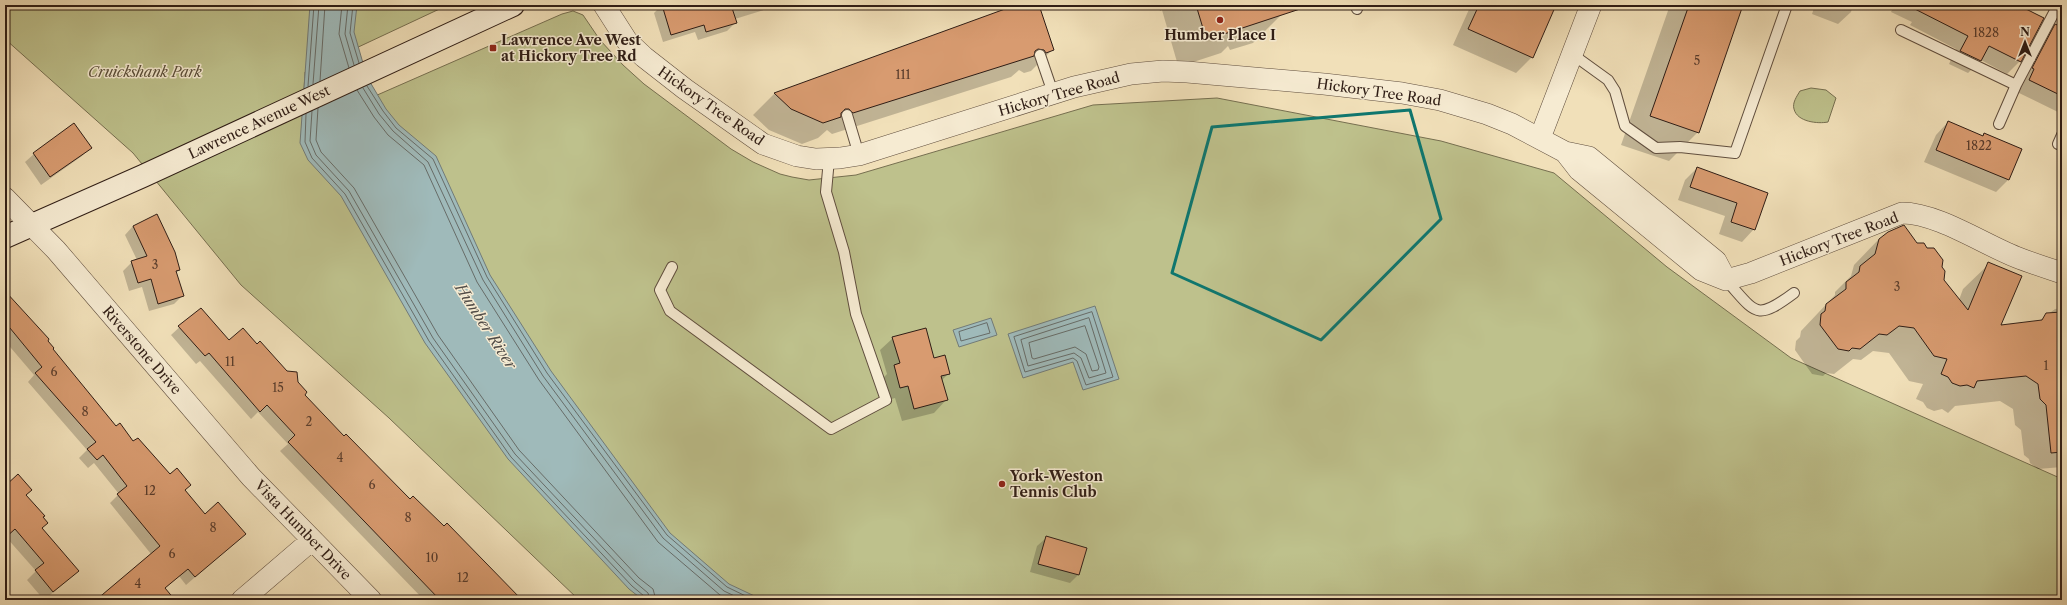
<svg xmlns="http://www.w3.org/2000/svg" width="2067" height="605" font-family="'Libre Caslon Text',serif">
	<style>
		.green { fill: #bec18c; stroke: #766f50 }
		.water { fill: #9fbaba; stroke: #727b78 }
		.shadow { fill: #0003 }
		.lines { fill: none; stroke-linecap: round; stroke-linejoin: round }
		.shore { stroke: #676c68; stroke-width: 1 }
		.building { fill: #d89b70; stroke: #2f1d15 }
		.service-casing { stroke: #604e3e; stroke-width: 12 }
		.minor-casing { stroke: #604e3e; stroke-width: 22 }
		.secondary-casing { stroke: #2f1d15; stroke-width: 24 }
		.service { stroke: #f6ebd2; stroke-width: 10 }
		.minor { stroke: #f6ebd2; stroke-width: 21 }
		.secondary { stroke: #f6ebd2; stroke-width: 22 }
		.marked { fill: none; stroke: #0f766e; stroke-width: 3; stroke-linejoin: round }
		.poi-dot { fill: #8f2418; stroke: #f6ebd2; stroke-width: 1.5 }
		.labels { text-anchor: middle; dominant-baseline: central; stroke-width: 3; stroke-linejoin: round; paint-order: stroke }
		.number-label { font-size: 12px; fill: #593c2c }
		.poi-label { font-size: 14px; font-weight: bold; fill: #2f1d15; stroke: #f6ebd2; text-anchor: start }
		.park-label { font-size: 14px; font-style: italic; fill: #5a4e39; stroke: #f6ebd2 }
		.street-label { font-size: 14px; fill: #2f1d15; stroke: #f6ebd2 }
		.water-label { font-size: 15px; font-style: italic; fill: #514c47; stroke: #f6ebd2 }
	</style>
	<rect width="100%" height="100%" fill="#f1e0b9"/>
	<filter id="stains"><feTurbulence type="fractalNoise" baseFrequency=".005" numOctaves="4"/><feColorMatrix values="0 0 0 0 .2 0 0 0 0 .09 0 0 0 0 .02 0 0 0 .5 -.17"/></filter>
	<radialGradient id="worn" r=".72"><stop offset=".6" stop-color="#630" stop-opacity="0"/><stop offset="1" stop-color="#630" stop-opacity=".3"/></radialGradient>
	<path class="green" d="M 5,5 L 448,5 L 305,72 L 302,128 L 562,14 L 573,11 L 583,15 L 600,40 L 623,65 L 644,84 L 731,149 L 753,162 L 780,174 L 792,177 L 809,180 L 856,175 L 1093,105 L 1217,98 L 1441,141 L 1554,173 L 1667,267 L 1791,358 L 2062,479 L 2062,600 L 579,600 L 389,418 L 241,285 L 133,153 L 5,39 Z
		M 1811,88 L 1826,90 L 1836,98 L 1828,122 C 1818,124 1797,122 1794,109 C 1792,103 1797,96 1800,91 Z"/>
	<path class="water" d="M 310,5 L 357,5 L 354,32 L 367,77 L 386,109 L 399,125 L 436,156 L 490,275 L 551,371 L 670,533 L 729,584 L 763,600 L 643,600 L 629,589 L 508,459 L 425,343 L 341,196 L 308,160 L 300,143 Z
		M 1095,306 L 1119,379 L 1083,390 L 1073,362 L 1023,378 L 1008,334 Z
		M 991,318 L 997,335 L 959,347 L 953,330 Z"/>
	<path class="shadow" d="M 662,5 L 780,5 L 735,19 L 736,22 L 727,31 L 698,40 L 695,32 L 663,42 L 654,13 Z
		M 818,5 L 836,5 L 820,10 Z
		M 1019,5 L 1038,5 L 1052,50 L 1031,71 L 1024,73 L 1019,70 L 1011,77 L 832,134 L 827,130 L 818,138 L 802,144 L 769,130 L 753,115 L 774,94 Z
		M 1158,5 L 1282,5 L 1281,15 L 1253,43 L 1230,50 L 1228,46 L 1221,53 L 1181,66 L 1180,61 L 1177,62 L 1162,10 L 1160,11 Z
		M 1471,5 L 1555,5 L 1532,57 L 1516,73 L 1453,45 Z
		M 1670,5 L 1742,5 L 1698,132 L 1669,161 L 1621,145 Z
		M 1815,5 L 1853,5 L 1851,12 L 1838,24 L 1812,14 Z
		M 1894,5 L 2016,5 L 2020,61 L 2007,74 L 1981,60 L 1968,73 L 1949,64 L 1956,49 L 1910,25 L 1912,22 L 1891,12 Z
		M 2056,25 L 2062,27 L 2062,114 L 2017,92 L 2043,38 Z
		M 2062,115 L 2062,125 L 2058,123 Z
		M 1948,122 L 1982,137 L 1984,134 L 2008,180 L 1996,192 L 1924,162 L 1936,135 Z
		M 90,147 L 82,156 L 41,185 L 25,162 L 34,154 Z
		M 1697,168 L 1766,194 L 1754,229 L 1742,242 L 1719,234 L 1725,216 L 1678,200 L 1685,180 Z
		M 157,216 L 179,270 L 176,273 L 183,295 L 174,304 L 149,311 L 142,287 L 129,291 L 123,271 L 132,262 L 137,260 L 125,235 L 133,226 Z
		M 1879,239 L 1916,243 L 1941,267 L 1943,280 L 1959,300 L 1963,289 L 1989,264 L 2000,326 L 2039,321 L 2055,309 L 2062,308 L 2062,467 L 2038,469 L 2030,463 L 2029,459 L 2024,455 L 2021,430 L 2015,425 L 2013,409 L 2000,401 L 1955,406 L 1948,413 L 1942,409 L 1934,411 L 1927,408 L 1923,402 L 1916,399 L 1923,384 L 1909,381 L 1889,353 L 1873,351 L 1861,360 L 1853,359 L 1834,374 L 1826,373 L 1823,376 L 1812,374 L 1795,350 L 1796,341 L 1800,337 L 1801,331 L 1835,295 L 1835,292 L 1851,276 L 1854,265 Z
		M 5,294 L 46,340 L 115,428 L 184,491 L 204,515 L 245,534 L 186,585 L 179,576 L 164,589 L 167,600 L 97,600 L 151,554 L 110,503 L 119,494 L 94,463 L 88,468 L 79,458 L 87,450 L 28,382 L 34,375 L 5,341 Z
		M 197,311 L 229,342 L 257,346 L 297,383 L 303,395 L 344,438 L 519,600 L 424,600 L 280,451 L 288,444 L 258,412 L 251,419 L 200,361 L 196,364 L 171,335 Z
		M 893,338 L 933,359 L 949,373 L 941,381 L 946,400 L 934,413 L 902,421 L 895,398 L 888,400 L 882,379 L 887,374 L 880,350 Z
		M 5,487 L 31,490 L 25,496 L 69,579 L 44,600 L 27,580 L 36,571 L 6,537 L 5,538 Z
		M 1046,538 L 1078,575 L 1070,583 L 1030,572 L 1037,546 Z"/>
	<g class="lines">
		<path class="shore" d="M 342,5 L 339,34 L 349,68
			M 348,5 L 345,34 L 354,65
			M 353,5 L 350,33 L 359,63
			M 320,81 L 325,5
			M 313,84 L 319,5
			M 308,86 L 314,5
			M 367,86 L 383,111 L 396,128 L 433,159 L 487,277 L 547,373 L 667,535 L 727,587 L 754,600
			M 363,88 L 379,114 L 393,131 L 428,162 L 483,280 L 543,376 L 663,538 L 724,591 L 743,600
			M 357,90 L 374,117 L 388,135 L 424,165 L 477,282 L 539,380 L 658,542 L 720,595 L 729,600
			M 318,108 L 316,140 L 321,152 L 354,188 L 438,335 L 519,450 L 639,578 L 653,589 L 656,600
			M 312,111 L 310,141 L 316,155 L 349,191 L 433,338 L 515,454 L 635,582 L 648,593 L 650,600
			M 306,114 L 305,142 L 312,158 L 345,194 L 429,341 L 511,457 L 632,586 L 644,596 L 645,600
			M 1092,312 L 1113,377 L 1086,385 L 1077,361 L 1073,358 L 1025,372 L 1014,337 Z
			M 1089,318 L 1106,373 L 1089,378 L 1081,358 L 1074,353 L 1028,366 L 1021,340 Z
			M 987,323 L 990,333 L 961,341 L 959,332 Z
			M 1085,326 L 1099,367 L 1098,370 L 1092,371 L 1086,354 L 1075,347 L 1034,359 L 1032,358 L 1029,343 Z"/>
	</g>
	<path class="building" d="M 662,5 L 731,5 L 737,23 L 706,32 L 704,25 L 671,35 Z
		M 1016,5 L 1039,5 L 1054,50 L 1046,53 L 1044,50 L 1038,49 L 1035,51 L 1034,56 L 853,113 L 849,109 L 845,109 L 841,113 L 841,117 L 823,123 L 791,109 L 774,93 Z
		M 1196,5 L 1303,5 L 1303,8 L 1209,39 L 1208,34 L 1205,35 Z
		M 1479,5 L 1556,5 L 1533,58 L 1468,29 Z
		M 1689,5 L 1743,5 L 1699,133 L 1650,116 Z
		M 1907,5 L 2018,5 L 2044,18 L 2021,62 L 1989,46 L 1981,61 L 1960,51 L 1968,36 Z
		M 2055,24 L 2062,27 L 2062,96 L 2029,80 L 2034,69 L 2032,68 Z
		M 1948,121 L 1983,136 L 1984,133 L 2022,149 L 2009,180 L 1936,150 Z
		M 74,123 L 92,148 L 50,177 L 33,153 Z
		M 1697,167 L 1768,193 L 1755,230 L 1731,222 L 1737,203 L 1690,187 Z
		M 157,214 L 175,252 L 180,270 L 176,271 L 184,296 L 158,304 L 151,279 L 138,283 L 131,261 L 147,256 L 133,226 Z
		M 1904,225 L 1917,243 L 1924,243 L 1927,248 L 1934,248 L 1943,260 L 1942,267 L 1945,271 L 1944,280 L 1968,310 L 1988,262 L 2022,276 L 2001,325 L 2042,320 L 2046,313 L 2062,312 L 2062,452 L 2051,453 L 2046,405 L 2040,399 L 2038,384 L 2026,376 L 1977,381 L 1974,388 L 1967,385 L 1960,386 L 1952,383 L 1948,377 L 1941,374 L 1947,359 L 1934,356 L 1914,328 L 1899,326 L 1887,335 L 1879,334 L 1860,349 L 1852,348 L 1849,351 L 1838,349 L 1820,325 L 1821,314 L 1825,311 L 1826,304 L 1846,289 L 1846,282 L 1859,272 L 1860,266 L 1875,254 L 1879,239 L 1888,232 Z
		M 5,291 L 49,339 L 48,341 L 54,348 L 53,349 L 116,426 L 120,423 L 133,441 L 138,438 L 170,474 L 177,468 L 191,485 L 185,490 L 205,514 L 218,502 L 246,534 L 195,577 L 188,569 L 165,588 L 175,600 L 96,600 L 160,546 L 117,494 L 127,486 L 103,455 L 97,460 L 87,449 L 96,442 L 35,373 L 42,367 L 5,322 Z
		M 201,308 L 229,340 L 243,328 L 257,344 L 260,341 L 287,371 L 297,372 L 298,382 L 307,392 L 305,395 L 344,436 L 346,434 L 410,499 L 413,496 L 444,526 L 447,523 L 522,600 L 440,600 L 288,442 L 295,435 L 267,405 L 260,412 L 209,353 L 205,356 L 178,326 Z
		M 926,328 L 934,358 L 945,355 L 950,374 L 941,376 L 948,400 L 914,409 L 908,386 L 900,388 L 894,365 L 900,363 L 892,337 Z
		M 18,474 L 32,490 L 26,495 L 45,516 L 43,517 L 48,523 L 42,528 L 79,571 L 53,592 L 35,570 L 44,563 L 15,529 L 5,538 L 5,486 Z
		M 1046,536 L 1087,548 L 1079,575 L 1038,564 Z"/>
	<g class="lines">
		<defs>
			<path id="service" d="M 1357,9 L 1358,5
				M 1901,30 L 2016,85 L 2058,5
				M 1572,54 L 1608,80 L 1615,91 L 1625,126 L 1656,148 L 1680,147 L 1735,153 L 1787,5
				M 1040,55 L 1053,93
				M 847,115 L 859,155
				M 1999,124 L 2016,85
				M 2058,144 L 2062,135
				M 672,267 L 660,290 L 670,311 L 831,429 L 886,400 L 856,314 L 844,252 L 826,192 L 829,159
				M 1726,280 C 1756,313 1755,322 1794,293"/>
			<path id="minor" d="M 604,5 L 627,41 L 644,57 L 685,89 L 763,144 L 797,156 L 816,159 L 840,158 L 859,155 L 1074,87 L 1131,74 L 1163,71 L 1187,72 L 1324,84 L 1402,93 L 1440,100 L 1487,114 L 1512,124 L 1565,152 L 1589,157 L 1716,261 L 1726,280
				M 1540,138 L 1591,5
				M 1565,152 L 1579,170 L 1701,270 L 1726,280 L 1751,273 L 1902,213 C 1937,213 1983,244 2016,257 C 2031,263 2047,268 2062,273
				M 5,198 L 56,250 L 251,477 L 371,600
				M 242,600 L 312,540"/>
			<path id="secondary" d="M 5,237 L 143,176 L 513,5"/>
		</defs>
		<use href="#service" class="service-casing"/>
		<use href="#minor" class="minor-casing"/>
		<use href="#secondary" class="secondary-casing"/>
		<use href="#service" class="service"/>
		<use href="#minor" class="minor"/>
		<use href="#secondary" class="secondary"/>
	</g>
	<path class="marked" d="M 1410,110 L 1441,219 L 1321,340 L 1172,273 L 1212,127 Z"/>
	<g class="poi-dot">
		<circle cx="1220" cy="20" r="4"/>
		<rect x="489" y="44" width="8" height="8" rx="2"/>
		<circle cx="1002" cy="484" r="4"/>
	</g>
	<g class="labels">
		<g class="number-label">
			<text x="1986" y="32">1828</text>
			<text x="1697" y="60">5</text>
			<text x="903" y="74">111</text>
			<text x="1979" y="145">1822</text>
			<text x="155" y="264">3</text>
			<text x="1897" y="286">3</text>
			<text x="230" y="361">11</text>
			<text x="2046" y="365">1</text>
			<text x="54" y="371">6</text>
			<text x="278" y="387">15</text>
			<text x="85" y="411">8</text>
			<text x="309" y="421">2</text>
			<text x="340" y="457">4</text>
			<text x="372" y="484">6</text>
			<text x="150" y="490">12</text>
			<text x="408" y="517">8</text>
			<text x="213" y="527">8</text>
			<text x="172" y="553">6</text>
			<text x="432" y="557">10</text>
			<text x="463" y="577">12</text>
			<text x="138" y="583">4</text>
		</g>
		<g class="poi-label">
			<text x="1220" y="35" text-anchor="middle">Humber Place I</text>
			<text x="501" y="40">Lawrence Ave West<tspan x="501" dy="16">at Hickory Tree Rd</tspan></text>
			<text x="1010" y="476">York-Weston<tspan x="1010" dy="16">Tennis Club</tspan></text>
		</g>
		<g class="park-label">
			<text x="145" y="72">Cruickshank Park</text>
		</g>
		<g class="street-label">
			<text transform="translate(1379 92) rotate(8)">Hickory Tree Road</text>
			<text transform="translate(1059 94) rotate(-16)">Hickory Tree Road</text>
			<text transform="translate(711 106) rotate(35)">Hickory Tree Road</text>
			<text transform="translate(259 122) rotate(-25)">Lawrence Avenue West</text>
			<text transform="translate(1839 239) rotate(-21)">Hickory Tree Road</text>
			<text transform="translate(142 350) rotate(49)">Riverstone Drive</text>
			<text transform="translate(303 530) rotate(46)">Vista Humber Drive</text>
		</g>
		<g class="water-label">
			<text transform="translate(486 326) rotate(57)">Humber River</text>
		</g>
	</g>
	<rect width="2067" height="605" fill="none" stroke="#f1e0b9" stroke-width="20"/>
	<rect x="6" y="6" width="2055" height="593" fill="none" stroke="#2f1d15" stroke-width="2"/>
	<rect x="10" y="10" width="2047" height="585" fill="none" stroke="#2f1d15"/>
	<g transform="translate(2025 42)" stroke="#f6ebd2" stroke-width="3" paint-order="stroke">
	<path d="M0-3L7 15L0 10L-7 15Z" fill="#2f1d15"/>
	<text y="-6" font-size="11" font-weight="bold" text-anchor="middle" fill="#2f1d15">N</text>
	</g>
	<rect width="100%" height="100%" filter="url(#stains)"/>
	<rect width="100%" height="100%" fill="url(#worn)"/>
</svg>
